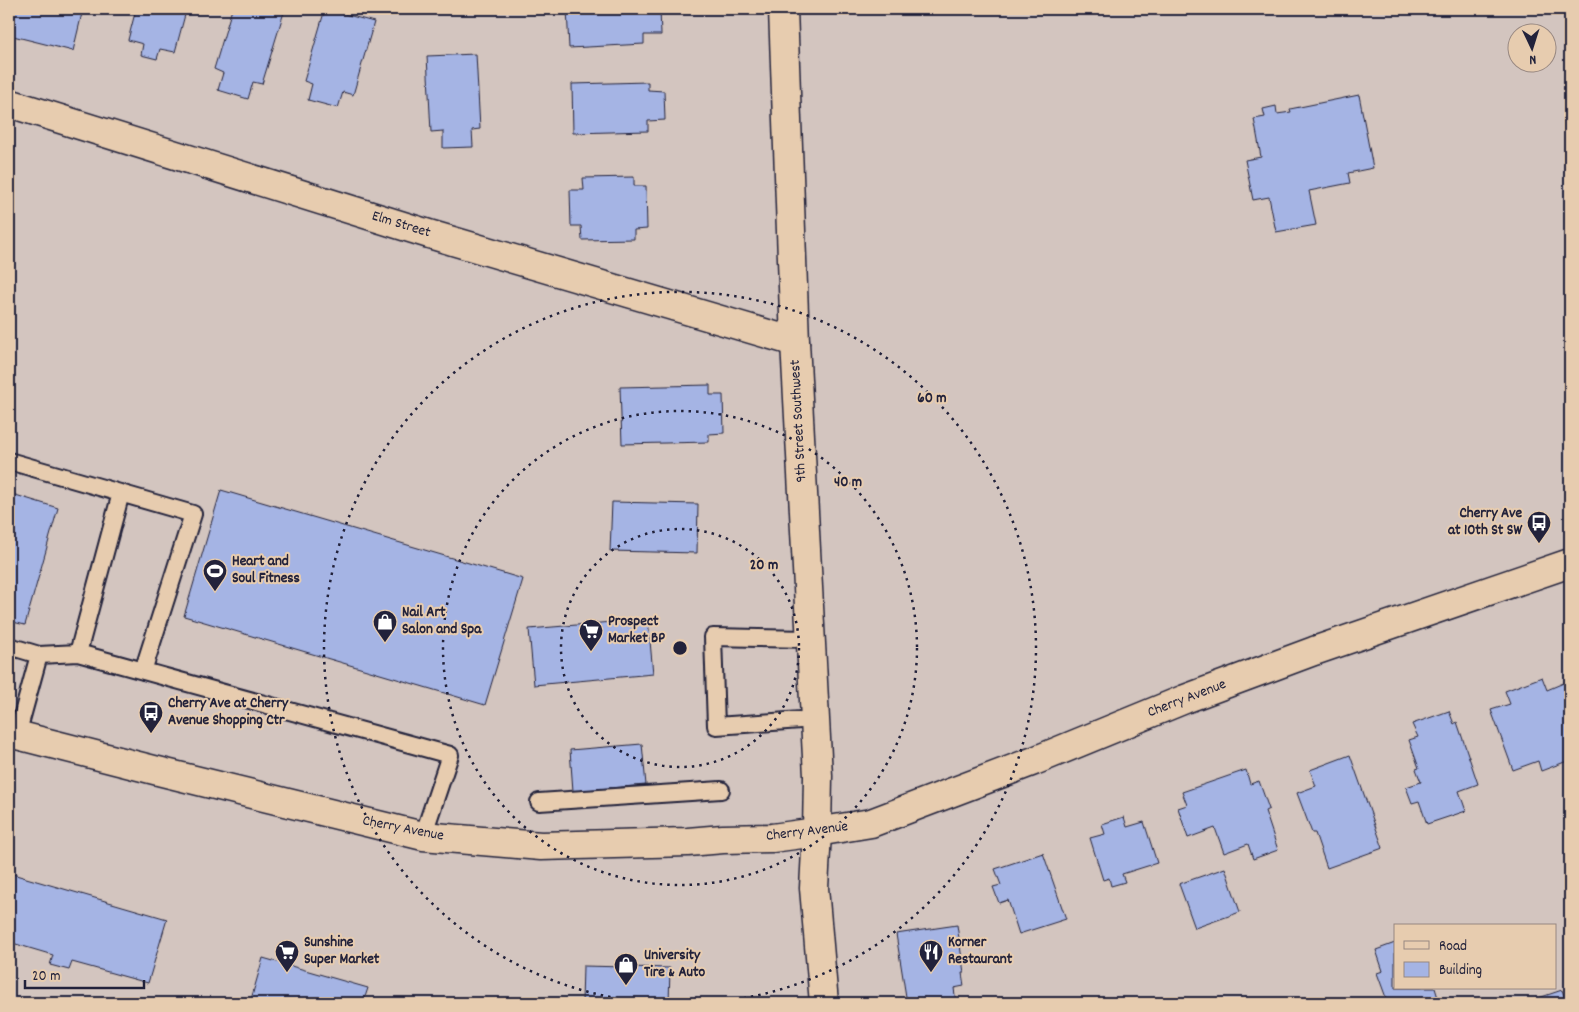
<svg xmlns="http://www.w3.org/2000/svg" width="1579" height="1012" font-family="Dekko,sans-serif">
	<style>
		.building { fill: #a5b4e4; stroke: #22223b }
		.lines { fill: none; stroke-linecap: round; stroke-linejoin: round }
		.service-casing { stroke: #22223b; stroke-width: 20 }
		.minor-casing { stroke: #22223b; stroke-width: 31 }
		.tertiary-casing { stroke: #22223b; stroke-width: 31 }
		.secondary-casing { stroke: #22223b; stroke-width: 31 }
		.service { stroke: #e7ccaf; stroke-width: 16 }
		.minor { stroke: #e7ccaf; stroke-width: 28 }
		.tertiary { stroke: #e7ccaf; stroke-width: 28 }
		.secondary { stroke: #e7ccaf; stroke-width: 28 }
		.ring { fill: none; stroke: #22223b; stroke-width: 2.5; stroke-dasharray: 2.5 5 }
		.labels { text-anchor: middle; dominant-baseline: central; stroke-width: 4; stroke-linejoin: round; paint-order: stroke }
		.street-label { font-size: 15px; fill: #22223b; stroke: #e7ccaf }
		.poi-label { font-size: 15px; font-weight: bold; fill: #22223b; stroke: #e7ccaf; text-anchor: start }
		.centre { fill: #22223b; stroke: #e7ccaf; stroke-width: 2.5 }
		.ring-label { font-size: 15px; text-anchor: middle; font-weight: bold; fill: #22223b; stroke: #e7ccaf; stroke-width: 4; stroke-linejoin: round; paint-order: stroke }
	</style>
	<rect width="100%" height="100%" fill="#d3c5bf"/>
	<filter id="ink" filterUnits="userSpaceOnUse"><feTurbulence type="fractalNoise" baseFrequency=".02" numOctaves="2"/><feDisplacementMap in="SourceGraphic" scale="10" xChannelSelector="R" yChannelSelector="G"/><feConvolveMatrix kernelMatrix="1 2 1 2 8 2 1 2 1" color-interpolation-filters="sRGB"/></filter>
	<g filter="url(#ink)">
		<path class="building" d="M 15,9 L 83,9 L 73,51 L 9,35 Z
			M 136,9 L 179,9 L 186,11 L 175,52 L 160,49 L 157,59 L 141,55 L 143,44 L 128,40 Z
			M 232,9 L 272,9 L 284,12 L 262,84 L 253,82 L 248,99 L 218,90 L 223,73 L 214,69 Z
			M 325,9 L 374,22 L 353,95 L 343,92 L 338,108 L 308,100 L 312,84 L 304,81 Z
			M 567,9 L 660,9 L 661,35 L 644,35 L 644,44 L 569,48 Z
			M 476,54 L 480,129 L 472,130 L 473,147 L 443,148 L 443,131 L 431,132 L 427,56 Z
			M 648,82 L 648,90 L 664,91 L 665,120 L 648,121 L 648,131 L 573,133 L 572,84 Z
			M 1359,95 L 1373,168 L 1348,173 L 1350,183 L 1309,191 L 1316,225 L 1276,232 L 1269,197 L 1253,200 L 1245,160 L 1261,157 L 1254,119 L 1265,117 L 1263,109 L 1276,106 L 1277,114 L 1291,112 L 1290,109 Z
			M 634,177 L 634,186 L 646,186 L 647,229 L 634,230 L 634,239 L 582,240 L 581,226 L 571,226 L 570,190 L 584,190 L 583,178 Z
			M 710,385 L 710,395 L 723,395 L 724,433 L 709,434 L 709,442 L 622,444 L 620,387 Z
			M 221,490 L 523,579 L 485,705 L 184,616 Z
			M 9,493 L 58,508 L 25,625 L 9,621 Z
			M 612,502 L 698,504 L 697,553 L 610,551 Z
			M 648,619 L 653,674 L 534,685 L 529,629 Z
			M 1542,677 L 1547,690 L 1566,682 L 1570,694 L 1570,750 L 1567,751 L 1570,760 L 1541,771 L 1538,761 L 1513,770 L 1491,710 L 1510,704 L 1505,691 Z
			M 1449,711 L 1454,724 L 1457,722 L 1478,784 L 1459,791 L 1466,811 L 1427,824 L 1419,801 L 1412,803 L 1406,787 L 1421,782 L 1416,769 L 1419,768 L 1409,740 L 1418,737 L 1412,724 Z
			M 642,744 L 646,785 L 573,791 L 570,750 Z
			M 1350,755 L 1383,848 L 1327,868 L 1315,833 L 1312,833 L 1297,793 L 1316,786 L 1310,770 Z
			M 1246,770 L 1250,784 L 1259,781 L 1269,809 L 1265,811 L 1278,850 L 1253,859 L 1248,844 L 1224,853 L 1215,828 L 1188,838 L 1178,808 L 1187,805 L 1182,792 Z
			M 1124,817 L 1127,827 L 1144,822 L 1157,863 L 1122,874 L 1125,882 L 1111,886 L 1109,878 L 1103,880 L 1090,838 L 1105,834 L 1102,824 Z
			M 1043,853 L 1066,919 L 1019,934 L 1008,900 L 999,903 L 993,887 L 1001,885 L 995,869 Z
			M 1225,868 L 1240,912 L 1195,928 L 1179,884 Z
			M 9,873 L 167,919 L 148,983 L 72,962 L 69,970 L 50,965 L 53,955 L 9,942 Z
			M 957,925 L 964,973 L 962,973 L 964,986 L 954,988 L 956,1003 L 907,1003 L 896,934 Z
			M 1395,943 L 1395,988 L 1435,988 L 1439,1001 L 1432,1003 L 1388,1003 L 1377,973 L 1383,971 L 1376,950 Z
			M 263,958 L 368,988 L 363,1003 L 250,1003 Z
			M 583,966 L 670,968 L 669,1003 L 582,1003 Z
			M 1562,990 L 1567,1003 L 1524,1003 Z"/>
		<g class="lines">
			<defs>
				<path id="service" d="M 9,461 L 193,514 L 143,671
					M 121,493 L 78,653 L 450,755 L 423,836
					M 810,639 L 713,637 L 716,726 L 815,719
					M 9,646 L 39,655 L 17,735
					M 39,655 L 78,653
					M 539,802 L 721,790"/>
				<path id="minor" d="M 9,103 L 429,234 L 795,342"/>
				<path id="tertiary" d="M 783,9 L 795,342 L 818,776 L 817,832 L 871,823 L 1034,761 L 1185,699 L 1314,651 L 1570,563"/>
				<path id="secondary" d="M 9,733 L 162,772 L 423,836 L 541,846 L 688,842 L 723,839 L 772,838 L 817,832 L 814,888 L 824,1003"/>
			</defs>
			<use href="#service" class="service-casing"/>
			<use href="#minor" class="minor-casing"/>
			<use href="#tertiary" class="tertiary-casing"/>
			<use href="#secondary" class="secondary-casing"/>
			<use href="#service" class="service"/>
			<use href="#minor" class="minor"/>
			<use href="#tertiary" class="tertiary"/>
			<use href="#secondary" class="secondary"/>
		</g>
	</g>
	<g class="ring">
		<circle cx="680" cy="648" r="119"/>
		<circle cx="680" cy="648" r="237"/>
		<path d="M655 1003A356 356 0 1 1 705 1003"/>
	</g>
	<defs>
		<symbol id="bus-pin" viewBox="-11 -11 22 30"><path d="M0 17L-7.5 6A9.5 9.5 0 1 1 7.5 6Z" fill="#22223b" stroke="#e7ccaf"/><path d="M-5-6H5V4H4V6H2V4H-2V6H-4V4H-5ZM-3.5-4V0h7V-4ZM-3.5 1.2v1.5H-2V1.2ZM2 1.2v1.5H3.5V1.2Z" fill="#fff"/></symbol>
		<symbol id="stadium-pin" viewBox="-11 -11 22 30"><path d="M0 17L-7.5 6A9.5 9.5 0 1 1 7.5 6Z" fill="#22223b" stroke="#e7ccaf"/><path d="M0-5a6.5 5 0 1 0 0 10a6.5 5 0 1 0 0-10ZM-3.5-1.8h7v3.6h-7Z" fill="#fff"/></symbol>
		<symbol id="shop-pin" viewBox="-11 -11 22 30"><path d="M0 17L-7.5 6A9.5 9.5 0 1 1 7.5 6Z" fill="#22223b" stroke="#e7ccaf"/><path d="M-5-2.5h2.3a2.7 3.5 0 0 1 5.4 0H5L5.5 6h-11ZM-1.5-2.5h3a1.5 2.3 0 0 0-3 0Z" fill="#fff"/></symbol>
		<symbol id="supermarket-pin" viewBox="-11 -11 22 30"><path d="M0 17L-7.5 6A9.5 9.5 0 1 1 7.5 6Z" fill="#22223b" stroke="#e7ccaf"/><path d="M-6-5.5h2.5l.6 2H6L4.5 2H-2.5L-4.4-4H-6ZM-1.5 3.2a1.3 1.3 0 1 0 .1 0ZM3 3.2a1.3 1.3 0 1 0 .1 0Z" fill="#fff"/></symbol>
		<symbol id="restaurant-pin" viewBox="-11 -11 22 30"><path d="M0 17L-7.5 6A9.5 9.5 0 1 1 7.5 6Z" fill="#22223b" stroke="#e7ccaf"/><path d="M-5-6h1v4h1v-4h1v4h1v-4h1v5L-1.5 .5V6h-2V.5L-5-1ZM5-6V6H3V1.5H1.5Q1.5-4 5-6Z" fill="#fff"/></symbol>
	</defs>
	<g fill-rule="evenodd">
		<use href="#bus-pin" x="1525" y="509" width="28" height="38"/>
		<use href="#stadium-pin" x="201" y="557" width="28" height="38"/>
		<use href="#shop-pin" x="371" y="608" width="28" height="38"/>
		<use href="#supermarket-pin" x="577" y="617" width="28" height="38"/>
		<use href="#bus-pin" x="137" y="699" width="28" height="38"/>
		<use href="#supermarket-pin" x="273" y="938" width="28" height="38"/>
		<use href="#restaurant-pin" x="917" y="938" width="28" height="38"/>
		<use href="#shop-pin" x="612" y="951" width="28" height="38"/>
	</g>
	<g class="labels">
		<g class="street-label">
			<text transform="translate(401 225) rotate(17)">Elm Street</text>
			<text transform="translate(799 421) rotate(-93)">9th Street Southwest</text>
			<text transform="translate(1187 699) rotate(-21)">Cherry Avenue</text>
			<text transform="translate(403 829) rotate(11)">Cherry Avenue</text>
			<text transform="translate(807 832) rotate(-7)">Cherry Avenue</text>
		</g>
		<g class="poi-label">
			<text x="1522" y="514" text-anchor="end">Cherry Ave<tspan x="1522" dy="17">at 10th St SW</tspan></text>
			<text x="232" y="562">Heart and<tspan x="232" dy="17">Soul Fitness</tspan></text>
			<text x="402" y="613">Nail Art<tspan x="402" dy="17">Salon and Spa</tspan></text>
			<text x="608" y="622">Prospect<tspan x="608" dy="17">Market BP</tspan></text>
			<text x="168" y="704">Cherry Ave at Cherry<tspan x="168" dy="17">Avenue Shopping Ctr</tspan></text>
			<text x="304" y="943">Sunshine<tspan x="304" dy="17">Super Market</tspan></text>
			<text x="948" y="943">Korner<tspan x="948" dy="17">Restaurant</tspan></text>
			<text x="644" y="956">University<tspan x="644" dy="17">Tire &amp; Auto</tspan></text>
		</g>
	</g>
	<circle cx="680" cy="648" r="8" class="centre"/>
	<g class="ring-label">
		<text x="932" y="402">60 m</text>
		<text x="848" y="486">40 m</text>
		<text x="764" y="569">20 m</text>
	</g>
	<rect width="1579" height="1012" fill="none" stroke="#e7ccaf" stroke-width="30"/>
	<rect x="15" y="15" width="1549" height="982" fill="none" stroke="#22223b" stroke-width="2" filter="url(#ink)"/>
	<rect x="1394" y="924" width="162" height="65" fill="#e7ccaf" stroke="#988881"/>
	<rect x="1404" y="941" width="25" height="8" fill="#e7ccaf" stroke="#988881"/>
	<text x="1439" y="950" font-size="15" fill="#22223b">Road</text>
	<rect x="1404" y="962" width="25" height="15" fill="#a5b4e4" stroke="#988881"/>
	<text x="1439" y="974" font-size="15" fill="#22223b">Building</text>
	<g transform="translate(1532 48) rotate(176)"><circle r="24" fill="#e7ccaf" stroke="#988881"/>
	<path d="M0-4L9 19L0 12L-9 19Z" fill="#22223b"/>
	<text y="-8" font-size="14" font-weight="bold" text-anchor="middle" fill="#22223b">N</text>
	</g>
	<path d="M25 980v8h119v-8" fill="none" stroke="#22223b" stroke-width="2.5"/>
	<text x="32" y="980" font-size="15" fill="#22223b" stroke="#e7ccaf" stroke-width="4" paint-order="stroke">20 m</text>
</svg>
